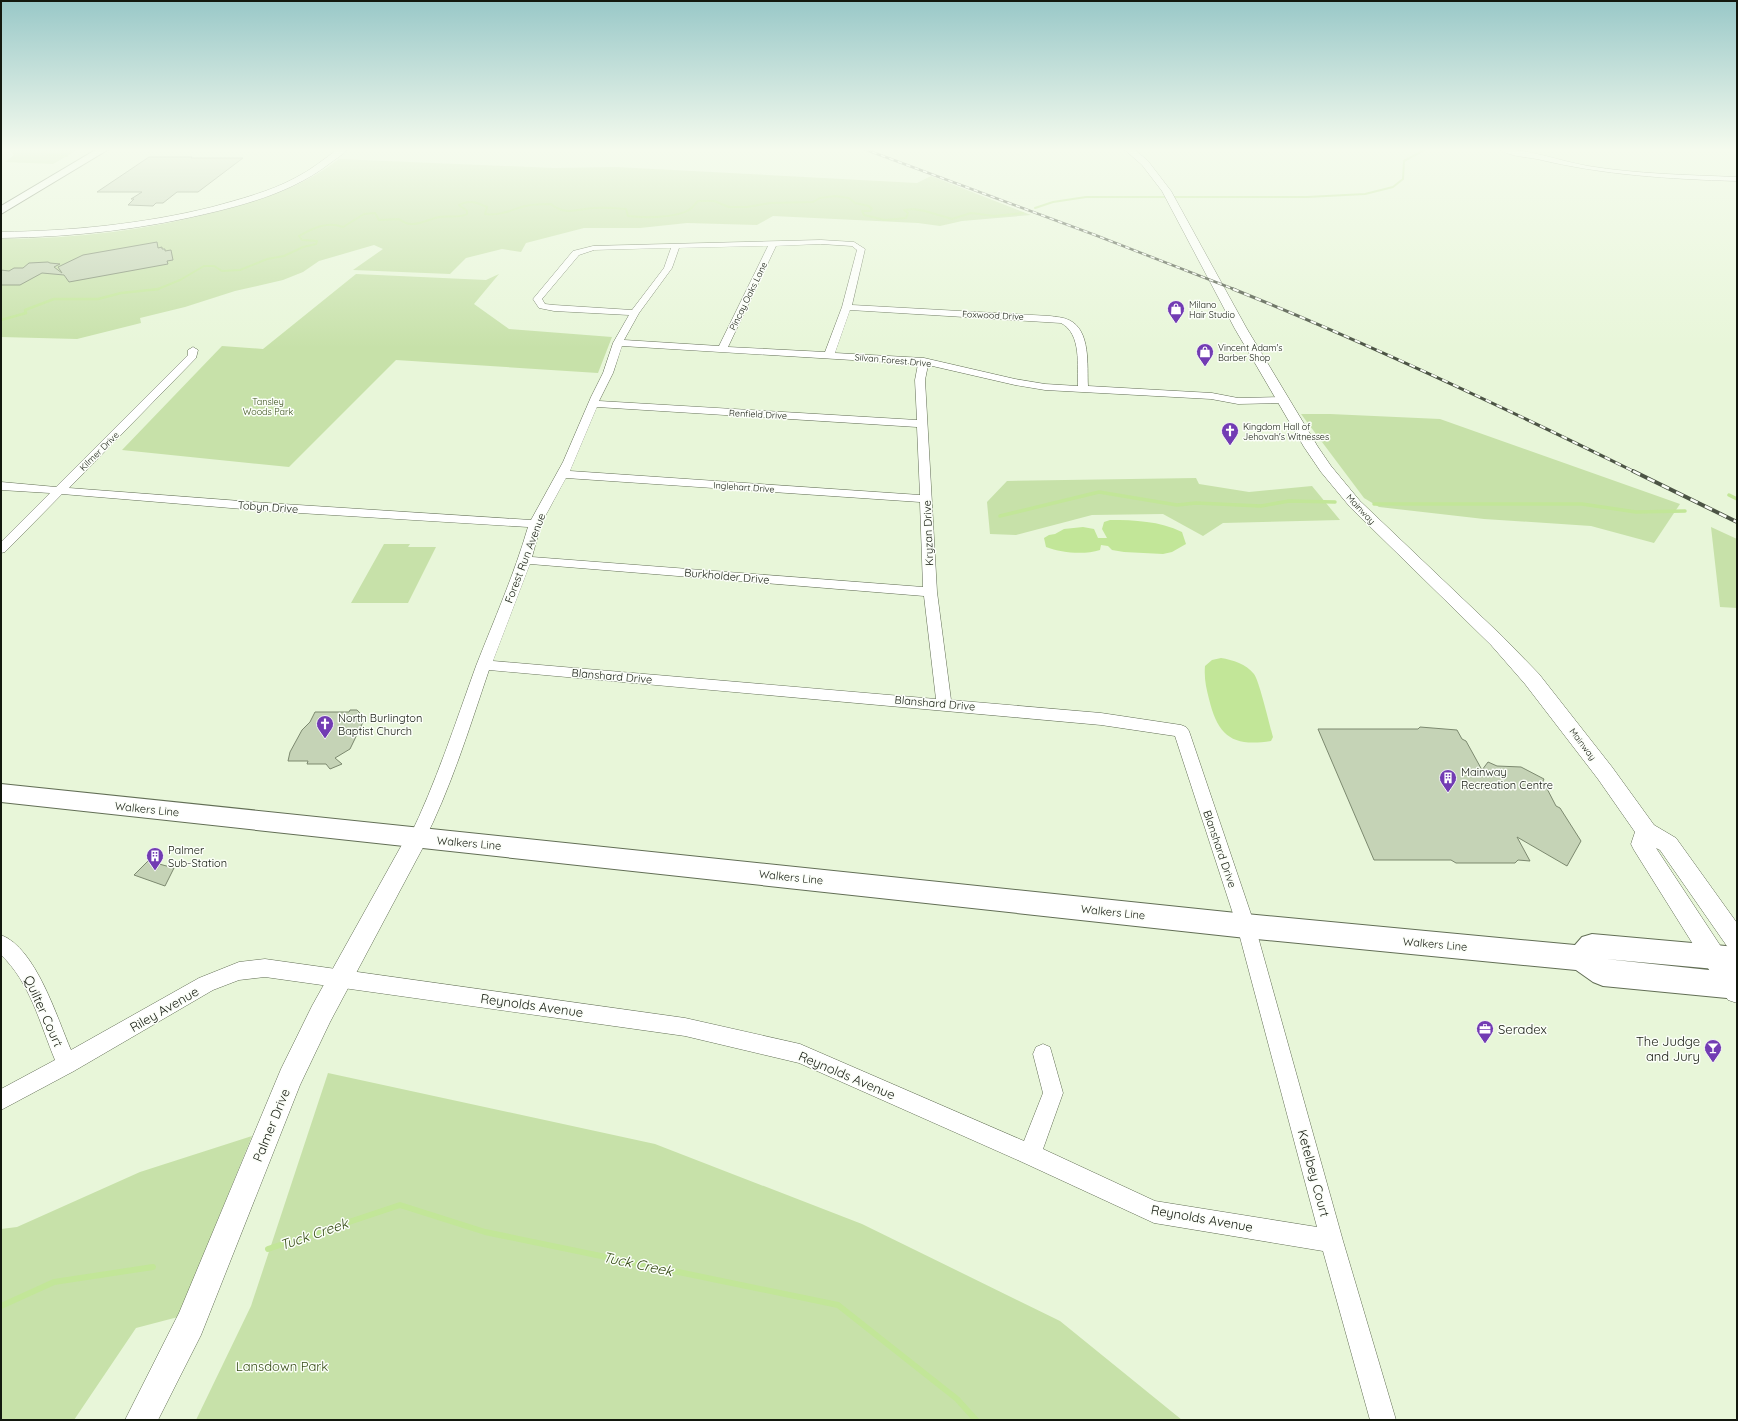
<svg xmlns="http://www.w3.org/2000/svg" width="1738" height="1421" font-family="Quicksand,sans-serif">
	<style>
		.green { fill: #c7e1a9 }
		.water { fill: #c2e698 }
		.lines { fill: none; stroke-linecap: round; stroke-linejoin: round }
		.stream-far3 { stroke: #c2e698; stroke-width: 2 }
		.stream-far2 { stroke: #c2e698; stroke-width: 2.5 }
		.stream-far1 { stroke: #c2e698; stroke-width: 3.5 }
		.stream { stroke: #c2e698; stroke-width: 6 }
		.building { fill: #c5d3b6; stroke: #7c896f }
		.minor-casing { stroke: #626e55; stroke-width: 1 }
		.tertiary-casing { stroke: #626e55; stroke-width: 1 }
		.secondary-casing { stroke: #626e55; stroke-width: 2 }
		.minor { fill: #fff; fill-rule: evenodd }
		.tertiary { fill: #fff; fill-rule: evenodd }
		.secondary { fill: #fff; fill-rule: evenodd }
		.rail-far2-casing { stroke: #4c5445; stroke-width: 2.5 }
		.rail-far1-casing { stroke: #4c5445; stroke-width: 3 }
		.rail-casing { stroke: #4c5445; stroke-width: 4 }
		.rail-far2 { stroke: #fbfef8; stroke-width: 1.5; stroke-dasharray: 4.5; stroke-linecap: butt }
		.rail-far1 { stroke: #fbfef8; stroke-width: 2; stroke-dasharray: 6; stroke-linecap: butt }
		.rail { stroke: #fbfef8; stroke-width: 2.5; stroke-dasharray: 8; stroke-linecap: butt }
		.labels { text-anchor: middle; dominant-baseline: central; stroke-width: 3; stroke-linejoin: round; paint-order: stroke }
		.far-street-label { font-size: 9px; fill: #13180e; stroke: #fbfef8 }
		.far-poi-label { font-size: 9px; fill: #13180e; stroke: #fbfef8; text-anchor: start }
		.far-park-label { font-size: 9px; fill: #354b15; stroke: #fbfef8 }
		.street-label { font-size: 11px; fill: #13180e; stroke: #fbfef8 }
		.poi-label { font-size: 11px; fill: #13180e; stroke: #fbfef8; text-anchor: start }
		.near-street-label { font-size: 13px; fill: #13180e; stroke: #fbfef8 }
		.near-poi-label { font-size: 13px; fill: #13180e; stroke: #fbfef8; text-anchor: start }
		.near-park-label { font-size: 13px; fill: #354b15; stroke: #fbfef8 }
		.near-water-label { font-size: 14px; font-style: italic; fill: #334912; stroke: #fbfef8 }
	</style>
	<rect width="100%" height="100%" fill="#e8f6d9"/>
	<path class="green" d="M 9,149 L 79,149 L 53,164 L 5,162 L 14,155 Z
		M 339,159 L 554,168 L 616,167 L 917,183 L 931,176 L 1031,215 L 962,221 L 940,226 L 918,223 L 773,216 L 757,225 L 687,223 L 640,228 L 584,228 L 526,243 L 521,252 L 502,249 L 466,258 L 450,274 L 353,270 L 383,249 L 374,245 L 319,261 L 303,272 L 283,280 L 235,291 L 185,307 L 140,318 L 141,323 L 77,339 L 1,337 L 1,239 C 76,239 150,230 223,210 C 266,198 303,187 339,159 Z
		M 356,274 L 486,280 L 499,274 L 474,304 L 509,329 L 612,337 L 598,373 L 396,360 L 289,467 L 122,450 L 222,346 L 263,349 Z
		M 1301,414 L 1330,414 L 1440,419 L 1680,504 L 1654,543 L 1591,526 L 1484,519 L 1379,507 L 1364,498 Z
		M 1196,478 L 1199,484 L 1249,492 L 1312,486 L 1340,520 L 1223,523 L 1203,536 L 1163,514 L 1092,515 L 1016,535 L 990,534 L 987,502 L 1007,481 Z
		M 1711,527 L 1737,539 L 1737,608 L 1720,607 Z
		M 384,544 L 410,544 L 408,547 L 436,547 L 408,603 L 351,603 Z
		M 328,1073 L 655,1144 L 862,1224 L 1060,1321 L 1182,1420 L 196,1420 L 251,1306 Z
		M 252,1136 L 178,1317 L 136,1328 L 74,1420 L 1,1420 L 1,1229 L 17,1227 L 140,1172 Z"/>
	<path class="water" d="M 1110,520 C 1135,520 1159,521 1182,532 L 1186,544 L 1172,552 L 1163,554 L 1124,552 L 1112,550 L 1108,546 L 1101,545 L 1100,550 C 1084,555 1062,553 1046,547 L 1044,538 L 1049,535 L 1055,534 L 1064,529 L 1083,527 L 1094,529 L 1098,538 L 1107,538 L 1102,529 L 1104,522 Z
		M 1221,658 C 1233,660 1246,664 1254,674 C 1259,680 1270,727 1273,737 L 1271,741 C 1232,747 1218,736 1209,699 C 1206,687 1204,678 1205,666 L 1212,660 Z"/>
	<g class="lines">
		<path class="stream-far3" d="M 44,149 L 43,151 L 48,155 L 67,156
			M 1035,208 L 1053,202 L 1086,197 L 1307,197 L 1365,194 L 1393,187 L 1403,179 L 1404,161 L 1426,149
			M 151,290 L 158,289 L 180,280 L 204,266 L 214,266 L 222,271 L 240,270 L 267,259 L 284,256 L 303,247 L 316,244 L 317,241 L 302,240 L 299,236 C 313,228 327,221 343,227 L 364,214 L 375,213 L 379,220 L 399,219 C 412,230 425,220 439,217 C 448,215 458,219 467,214 L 467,211 L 459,205 C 469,199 477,203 487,207 L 485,214 C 500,216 511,210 525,206 C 534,204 542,204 551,204 C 565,216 577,209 594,208 C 604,207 615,208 626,209 L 628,216 C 644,218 675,218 689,210 C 693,208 695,204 698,201 L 714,201 L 729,207 L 747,207 L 770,203 L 813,202 L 820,198 L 835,196 L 849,198 L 855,203 L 869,206 L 872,209 L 870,211 L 862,211 L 864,215 L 885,220 L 906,218 L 908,213 L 904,210 L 913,209 L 925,211 L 952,219 L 971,213 L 994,216 L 1023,213"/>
		<path class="stream-far2" d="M 1,320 L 26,313 L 25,310 L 54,299 L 98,299 L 121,293 L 159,289"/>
		<path class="stream-far1" d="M 1729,495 L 1737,499
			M 1374,504 L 1582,504 L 1636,512 L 1685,511
			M 1000,516 L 1099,492 L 1177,505 L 1196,503 L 1261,506 L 1289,501 L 1335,502"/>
		<path class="stream" d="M 268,1249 L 400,1205 L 485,1232 L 838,1305 L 957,1399 L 976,1420
			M 1,1306 L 54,1282 L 153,1267"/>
	</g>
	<path class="building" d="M 149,157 L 192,157 L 191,158 L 243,158 L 198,192 L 177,192 L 163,203 L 156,203 L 153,206 L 128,205 L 134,199 L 131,199 L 142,192 L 97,192 Z
		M 157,242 L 158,248 L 162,247 L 162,249 L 165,249 L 165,251 L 171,250 L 173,260 L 167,261 L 168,264 L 69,282 L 64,275 L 42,273 L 20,285 L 1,285 L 1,270 L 9,271 L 14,268 L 23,268 L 29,263 L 48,262 L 50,263 L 60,264 L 54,267 L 62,273 L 58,267 L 83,255 Z
		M 350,710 L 357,710 L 365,718 L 350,749 L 335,758 L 342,764 L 330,769 L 326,764 L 307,764 L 308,761 L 288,761 L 290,752 L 302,730 L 310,722 L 315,712 L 349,712 Z
		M 1420,727 L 1457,730 L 1462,739 L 1466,741 L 1482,770 L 1488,762 L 1497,766 L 1521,767 L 1544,779 L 1543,781 L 1556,806 L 1560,808 L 1581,841 L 1567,866 L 1517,837 L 1530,861 L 1518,860 L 1515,863 L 1456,863 L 1451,860 L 1374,860 L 1318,729 L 1418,729 Z
		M 148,861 L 174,868 L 165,886 L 134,875 Z"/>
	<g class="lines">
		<defs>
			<path id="minor" d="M 1499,149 C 1529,149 1559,161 1588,166 C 1637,174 1687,175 1737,177 L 1737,181 C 1669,179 1603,175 1537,159 C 1525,157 1508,156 1499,149 Z
				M 821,240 L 854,242 L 865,249 L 852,305 L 1050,316 C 1056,317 1063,317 1069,320 C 1091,330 1087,366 1088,386 L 1212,393 L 1238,398 L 1283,397 L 1288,400 L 1283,403 L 1238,404 L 1211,399 L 1045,390 L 1015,385 L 928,365 L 925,380 L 937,592 L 951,700 L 1101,713 L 1181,725 L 1186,727 L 1189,731 L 1255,926 L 1343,1241 L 1396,1420 L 1370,1420 L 1323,1251 L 1154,1223 L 1022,1162 L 799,1063 L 685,1036 L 265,977 L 239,980 L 213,990 L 74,1071 L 1,1110 L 1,1089 L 55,1060 C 40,1024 30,982 1,955 L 1,935 C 36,948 57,1018 71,1050 L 199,978 L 239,962 L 265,959 L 685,1018 L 800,1044 L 1024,1141 L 1043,1093 L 1033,1054 L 1036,1047 L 1043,1044 L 1050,1047 L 1063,1093 L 1043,1149 L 1155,1201 L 1317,1227 L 1237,926 L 1175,736 L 1101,725 L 489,670 C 469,729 451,788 423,843 L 417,845 L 411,843 L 409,838 C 436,783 455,724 476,666 C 494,620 514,575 528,527 L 267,511 L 62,494 L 5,552 L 1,553 L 1,542 L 50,493 L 1,490 L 1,482 L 56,487 L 188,355 L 188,350 L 193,347 L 198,350 L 196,358 L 69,488 L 267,503 L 531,520 L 563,462 L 591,397 L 603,373 L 613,343 L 629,315 L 554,311 L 539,308 L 533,299 L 573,251 L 593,246 ZM 821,244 L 852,246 L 857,250 L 842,307 L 825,352 L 728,347 L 776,246 ZM 768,246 L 719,346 L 624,340 L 639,313 L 672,268 L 679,248 ZM 671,248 L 664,268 L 632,310 L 554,305 L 545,304 L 542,299 L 579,255 L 594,250 ZM 850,310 L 1061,323 C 1082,334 1077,366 1078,386 L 1045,384 L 1015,379 L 924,358 L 835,353 ZM 622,346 L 918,364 L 915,380 L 917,420 L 599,401 L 613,373 ZM 597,407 L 917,427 L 920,495 L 570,471 ZM 566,478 L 920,502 L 923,587 L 532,557 L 541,524 ZM 530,564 L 924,596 L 936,699 L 493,661 Z"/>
			<path id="tertiary" d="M 338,149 L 348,149 C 343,155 335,159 329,164 C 296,189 258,201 218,211 C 146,229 75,237 1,238 L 1,232 C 72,231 143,224 212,207 C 240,199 269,192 295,178 C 311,170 324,159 338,149 Z
				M 1124,149 L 1134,149 L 1148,161 L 1171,191 L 1247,329 L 1318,447 L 1331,466 L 1360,501 L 1503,637 L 1539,674 L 1612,767 L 1654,825 L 1676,838 L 1737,923 L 1737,952 L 1729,949 L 1660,850 L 1656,848 L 1737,971 L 1737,1003 L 1728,1000 L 1634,850 L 1631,844 L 1635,832 L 1598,779 L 1525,684 L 1491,645 L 1350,507 L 1321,472 L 1304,447 L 1235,329 L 1162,191 L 1142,165 Z
				M 417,829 L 425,832 L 428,838 L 330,1022 L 300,1085 L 201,1335 L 158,1420 L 125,1420 L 179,1313 L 281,1069 L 312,1006 L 409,832 Z"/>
			<path id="secondary" d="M 97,149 L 109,149 L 1,214 L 1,206 Z
				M 1,784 L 1246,914 L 1575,945 L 1582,937 L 1592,934 L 1737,947 L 1737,971 L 1606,959 L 1737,973 L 1737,999 L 1603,986 L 1593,982 L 1576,970 L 1246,938 L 1,802 Z"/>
		</defs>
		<use href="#minor" class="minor-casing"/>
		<use href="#tertiary" class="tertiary-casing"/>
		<use href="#secondary" class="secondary-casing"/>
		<use href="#minor" class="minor"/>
		<use href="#tertiary" class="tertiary"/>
		<use href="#secondary" class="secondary"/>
		<defs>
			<path id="rail-far2" d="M 864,149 L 1095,235 L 1236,290"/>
			<path id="rail-far1" d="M 1233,289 C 1370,344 1503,407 1635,472"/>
			<path id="rail" d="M 1633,471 L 1737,522"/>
		</defs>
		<use href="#rail-far2" class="rail-far2-casing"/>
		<use href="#rail-far1" class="rail-far1-casing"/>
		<use href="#rail" class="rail-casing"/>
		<use href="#rail-far2" class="rail-far2"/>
		<use href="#rail-far1" class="rail-far1"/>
		<use href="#rail" class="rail"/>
	</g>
	<linearGradient id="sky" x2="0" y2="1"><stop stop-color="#99c8c8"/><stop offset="0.43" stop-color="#f5fbee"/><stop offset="1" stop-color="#f5fbee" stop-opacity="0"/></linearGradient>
	<rect width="1738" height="348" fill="url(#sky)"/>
	<defs>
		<symbol id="shop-pin" viewBox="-11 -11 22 30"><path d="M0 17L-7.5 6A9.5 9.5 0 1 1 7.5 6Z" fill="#723cb3" stroke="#fbfef8"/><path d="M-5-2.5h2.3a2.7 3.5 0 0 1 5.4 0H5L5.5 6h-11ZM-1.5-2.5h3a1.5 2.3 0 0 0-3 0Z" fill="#fff"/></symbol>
		<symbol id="church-pin" viewBox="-11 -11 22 30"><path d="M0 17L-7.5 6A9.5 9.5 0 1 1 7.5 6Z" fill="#723cb3" stroke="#fbfef8"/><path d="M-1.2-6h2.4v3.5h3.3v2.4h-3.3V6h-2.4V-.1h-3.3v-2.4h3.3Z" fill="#fff"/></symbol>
		<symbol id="building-pin" viewBox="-11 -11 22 30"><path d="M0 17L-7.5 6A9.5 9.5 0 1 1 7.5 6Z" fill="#723cb3" stroke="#fbfef8"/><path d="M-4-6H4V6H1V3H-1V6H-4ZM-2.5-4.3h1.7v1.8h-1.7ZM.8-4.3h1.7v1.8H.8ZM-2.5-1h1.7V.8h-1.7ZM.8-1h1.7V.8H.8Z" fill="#fff"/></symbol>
		<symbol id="office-pin" viewBox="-11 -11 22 30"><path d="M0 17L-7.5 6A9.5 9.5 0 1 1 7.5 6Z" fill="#723cb3" stroke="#fbfef8"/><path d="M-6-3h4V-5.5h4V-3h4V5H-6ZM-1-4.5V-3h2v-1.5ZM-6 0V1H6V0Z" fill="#fff"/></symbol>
		<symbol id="bar-pin" viewBox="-11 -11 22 30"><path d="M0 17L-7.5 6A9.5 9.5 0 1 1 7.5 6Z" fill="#723cb3" stroke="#fbfef8"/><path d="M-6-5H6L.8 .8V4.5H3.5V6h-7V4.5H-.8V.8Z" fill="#fff"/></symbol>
	</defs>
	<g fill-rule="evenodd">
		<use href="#shop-pin" x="1166" y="299" width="20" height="27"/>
		<use href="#shop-pin" x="1195" y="342" width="20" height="27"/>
		<use href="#church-pin" x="1220" y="421" width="20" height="27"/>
		<use href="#church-pin" x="315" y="714" width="20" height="27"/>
		<use href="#building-pin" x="1438" y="768" width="20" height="27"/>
		<use href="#building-pin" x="145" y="846" width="20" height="27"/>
		<use href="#office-pin" x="1475" y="1019" width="20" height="27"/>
		<use href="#bar-pin" x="1703" y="1038" width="20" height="27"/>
	</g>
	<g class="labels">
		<g class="far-street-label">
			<text transform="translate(748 296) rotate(-64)">Pincay Oaks Lane</text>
			<text transform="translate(993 315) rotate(3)">Foxwood Drive</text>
			<text transform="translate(893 360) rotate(5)">Silvan Forest Drive</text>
			<text transform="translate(758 414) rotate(3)">Renfield Drive</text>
			<text transform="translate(99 451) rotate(-45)">Kilmer Drive</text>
			<text transform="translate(744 487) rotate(4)">Inglehart Drive</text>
			<text transform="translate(1361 509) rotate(47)">Mainway</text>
			<text transform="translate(1583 744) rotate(53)">Mainway</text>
		</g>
		<g class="far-poi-label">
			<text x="1189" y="304">Milano<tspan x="1189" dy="10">Hair Studio</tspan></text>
			<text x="1218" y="347">Vincent Adam's<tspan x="1218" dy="10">Barber Shop</tspan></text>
			<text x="1243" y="426">Kingdom Hall of<tspan x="1243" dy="10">Jehovah's Witnesses</tspan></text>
		</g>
		<g class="far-park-label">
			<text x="268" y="401">Tansley<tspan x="268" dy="10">Woods Park</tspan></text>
		</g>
		<g class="street-label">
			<text transform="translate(268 507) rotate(4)">Tobyn Drive</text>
			<text transform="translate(928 533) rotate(-92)">Kryzan Drive</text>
			<text transform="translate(525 558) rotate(-69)">Forest Run Avenue</text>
			<text transform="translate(727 576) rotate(5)">Burkholder Drive</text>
			<text transform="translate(612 676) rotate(5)">Blanshard Drive</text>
			<text transform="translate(935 703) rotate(5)">Blanshard Drive</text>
			<text transform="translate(147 809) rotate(6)">Walkers Line</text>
			<text transform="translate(469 843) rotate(5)">Walkers Line</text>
			<text transform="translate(1220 849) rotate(71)">Blanshard Drive</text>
			<text transform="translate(791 877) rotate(6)">Walkers Line</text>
			<text transform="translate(1113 912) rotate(6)">Walkers Line</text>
			<text transform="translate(1435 944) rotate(5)">Walkers Line</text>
		</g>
		<g class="poi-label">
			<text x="338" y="718">North Burlington<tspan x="338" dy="13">Baptist Church</tspan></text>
			<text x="1461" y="772">Mainway<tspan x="1461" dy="13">Recreation Centre</tspan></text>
			<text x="168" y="850">Palmer<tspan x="168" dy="13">Sub-Station</tspan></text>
		</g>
		<g class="near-street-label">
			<text transform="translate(532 1005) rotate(8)">Reynolds Avenue</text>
			<text transform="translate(164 1009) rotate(-30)">Riley Avenue</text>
			<text transform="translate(44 1011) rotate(66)">Quilter Court</text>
			<text transform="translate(847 1075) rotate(23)">Reynolds Avenue</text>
			<text transform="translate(271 1125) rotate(-68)">Palmer Drive</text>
			<text transform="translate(1314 1173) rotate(75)">Ketelbey Court</text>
			<text transform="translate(1202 1218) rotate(10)">Reynolds Avenue</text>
		</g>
		<g class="near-poi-label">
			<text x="1498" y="1029">Seradex</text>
			<text x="1700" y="1041" text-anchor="end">The Judge<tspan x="1700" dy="15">and Jury</tspan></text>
		</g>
		<g class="near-park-label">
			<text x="282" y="1366">Lansdown Park</text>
		</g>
		<g class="near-water-label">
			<text transform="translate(314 1234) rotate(-19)">Tuck Creek</text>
			<text transform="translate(638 1264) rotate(12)">Tuck Creek</text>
		</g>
	</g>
	<rect width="1738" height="1421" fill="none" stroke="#13180e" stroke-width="4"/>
</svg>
